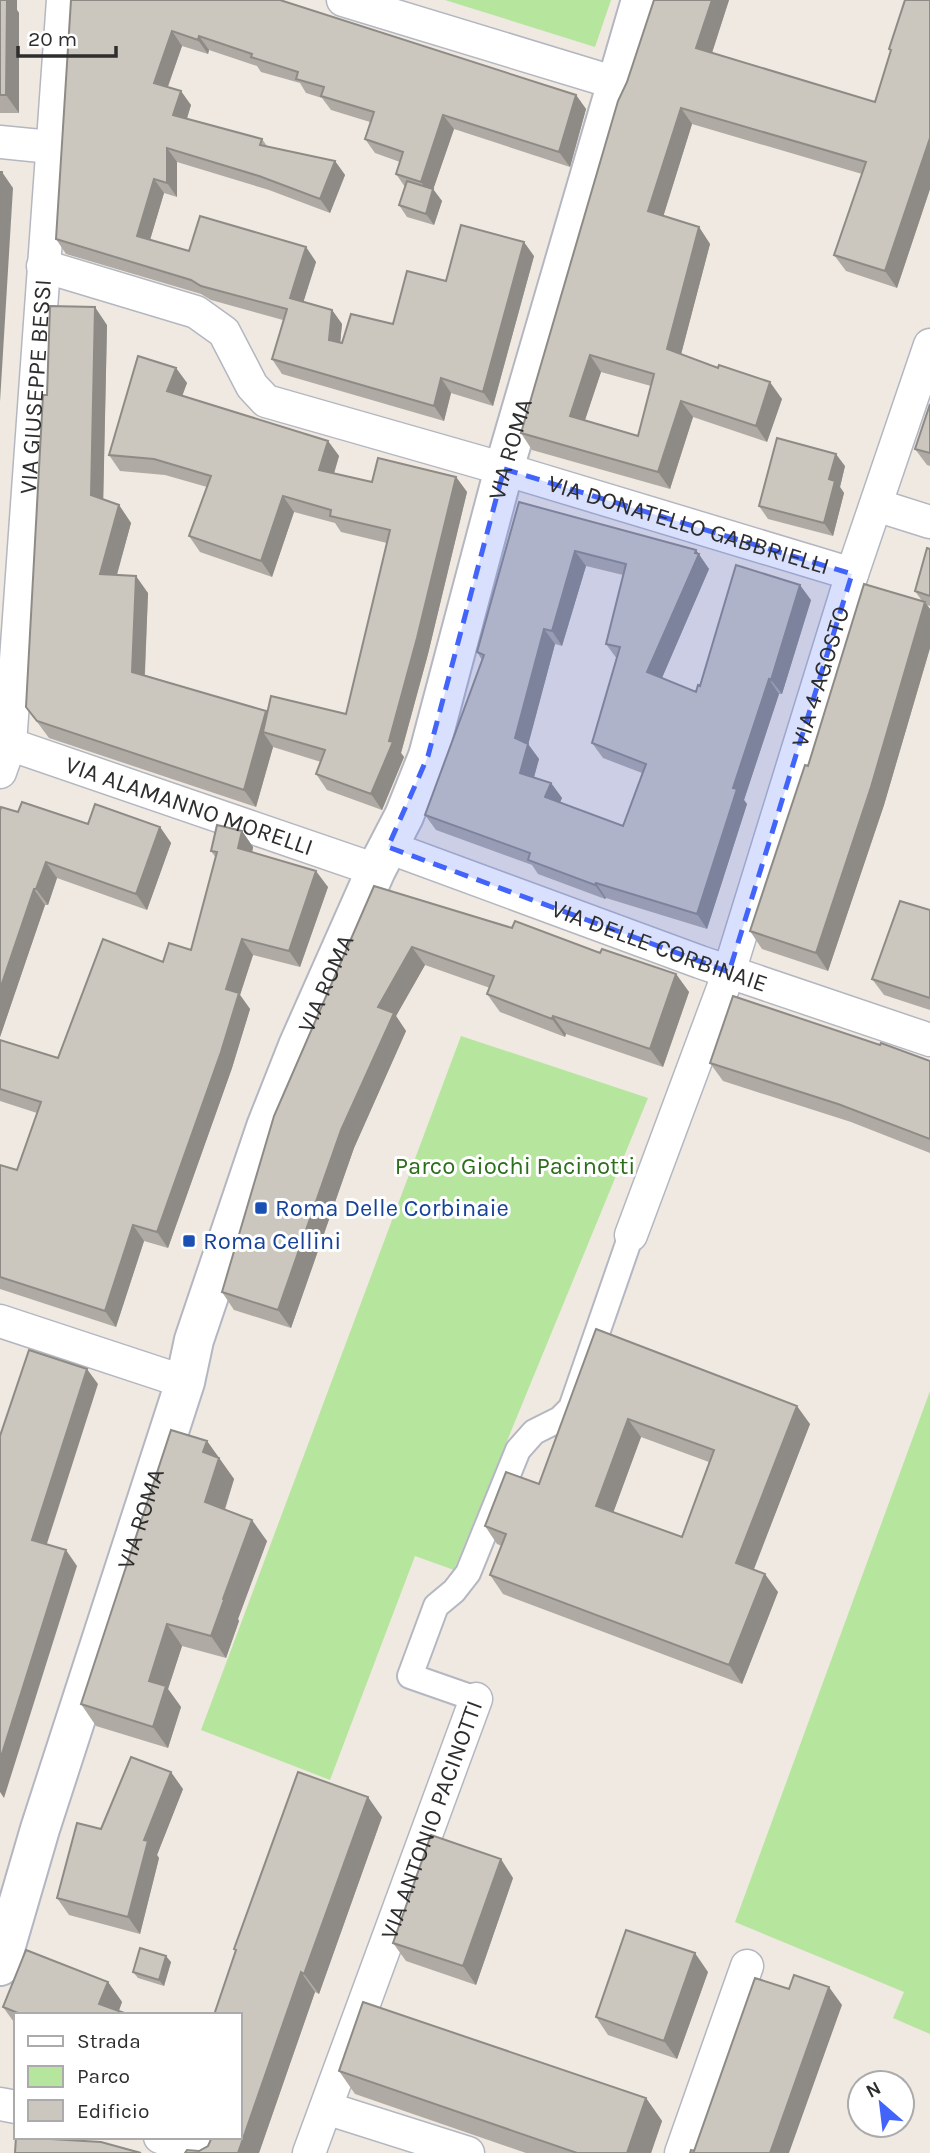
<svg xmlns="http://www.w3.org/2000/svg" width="930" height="2153" font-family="Karla,sans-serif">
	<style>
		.green { fill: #b6e59e }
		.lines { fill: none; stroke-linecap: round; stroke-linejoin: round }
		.pedestrian-casing { stroke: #b4b7c1; stroke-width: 28 }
		.minor-casing { stroke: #b4b7c1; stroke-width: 35 }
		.secondary-casing { stroke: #b4b7c1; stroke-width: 42 }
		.pedestrian { stroke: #fff; stroke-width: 24 }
		.minor { stroke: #fff; stroke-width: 32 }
		.secondary { stroke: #fff; stroke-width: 38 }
		.wall { fill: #afaba4; fill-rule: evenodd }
		.shaded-wall { fill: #8e8b86 }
		.building { fill: #cbc7bf; stroke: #8e8b86; stroke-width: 2; fill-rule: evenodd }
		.marked { fill: #4264fb; fill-opacity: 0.2; stroke: #4264fb; stroke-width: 5; stroke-dasharray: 14 9; stroke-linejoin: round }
		.transit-dot { fill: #1a4fb4; stroke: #fff; stroke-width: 2.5 }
		.labels { text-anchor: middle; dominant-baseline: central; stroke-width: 6; stroke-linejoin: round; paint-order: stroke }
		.street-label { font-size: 24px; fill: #2e2e2e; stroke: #fff }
		.park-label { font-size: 24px; fill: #2c6e1b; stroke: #fff }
		.transit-label { font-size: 24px; fill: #164399; stroke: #fff; text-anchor: start }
	</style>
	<rect width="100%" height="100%" fill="#efe9e1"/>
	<path class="green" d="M 445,0 L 611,0 L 595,47 Z
		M 461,1036 L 648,1098 L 454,1570 L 415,1556 L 330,1780 L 201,1730 Z
		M 930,1391 L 930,2034 L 893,2018 L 904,1992 L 735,1922 Z"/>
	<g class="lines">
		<defs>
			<path id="pedestrian" d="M 476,1699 L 410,1676 L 436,1606 L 454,1591 L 468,1573 L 518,1450 L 534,1432 L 560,1419 L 571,1408 L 631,1235"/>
			<g id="minor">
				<path d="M 343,0 L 616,83"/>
				<path d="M 0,142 L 51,147"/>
				<path id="s1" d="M 43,266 L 196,312 L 224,332 L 252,386 L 266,401 L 504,469 L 852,574"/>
				<path d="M 876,505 L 930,522"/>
				<path id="s2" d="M 0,741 L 376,870"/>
				<path id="s3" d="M 0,772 L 10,744 L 63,0"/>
				<path id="s4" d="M 388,847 L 700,962 L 930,1040"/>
				<path id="s5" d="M 631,1235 L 729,972 L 852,574 L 930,345"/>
				<path d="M 0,1321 L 185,1382"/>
				<path d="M 0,2104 L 16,2107"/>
				<path d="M 326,2108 L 468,2153"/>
				<path d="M 160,2137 L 209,2153"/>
				<path id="s6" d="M 309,2153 L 476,1699"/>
				<path d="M 681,2153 L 747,1966"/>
			</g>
			<g id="secondary">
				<path id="s7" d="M 0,1966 L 40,1829 L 185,1382 L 194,1340 L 266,1127 L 298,1046 L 376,870 L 404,816 L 428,756 L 504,469 L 641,0"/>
			</g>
		</defs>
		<use href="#pedestrian" class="pedestrian-casing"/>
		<use href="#minor" class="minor-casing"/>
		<use href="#secondary" class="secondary-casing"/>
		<use href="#pedestrian" class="pedestrian"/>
		<use href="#minor" class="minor"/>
		<use href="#secondary" class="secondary"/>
	</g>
	<path class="wall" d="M 0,0 L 17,10 L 19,13 L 19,113 L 0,113 Z
		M 71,0 L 576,95 L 586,109 L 570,167 L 454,129 L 433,189 L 442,201 L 434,225 L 407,217 L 399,205 L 405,187 L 396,174 L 400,162 L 375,153 L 365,139 L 370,122 L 331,110 L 322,98 L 306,93 L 300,83 L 261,72 L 257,66 L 209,50 L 208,54 L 182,46 L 168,87 L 191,105 L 187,119 L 262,139 L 267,146 L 335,161 L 345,175 L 330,213 L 269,190 L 177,162 L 177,197 L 164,193 L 150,240 L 189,251 L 306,247 L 316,262 L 303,302 L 332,310 L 342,324 L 340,343 L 342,343 L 393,324 L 446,281 L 534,256 L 493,406 L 451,393 L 444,421 L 282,374 L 272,359 L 283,320 L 211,300 L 201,294 L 66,254 L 56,239 Z
		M 654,0 L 729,0 L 712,53 L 875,102 L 891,52 L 889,49 L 930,0 L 930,189 L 897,288 L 846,271 L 834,255 L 862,174 L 692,124 L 663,216 L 699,227 L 710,244 L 681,354 L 782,399 L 767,442 L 693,417 L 670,489 L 532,450 L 521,433 L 627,82 ZM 601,372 L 651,386 L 638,436 L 585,420 Z
		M 107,325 L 103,500 L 119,505 L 131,523 L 117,575 L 148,593 L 145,675 L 266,711 L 267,712 L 346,714 L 387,543 L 341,532 L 335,523 L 294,512 L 272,577 L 200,552 L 189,536 L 207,487 L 165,475 L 120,471 L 109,455 L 176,368 L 187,383 L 182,396 L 328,441 L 339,456 L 334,474 L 372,482 L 456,477 L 467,492 L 428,654 L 401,753 L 404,757 L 382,810 L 327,790 L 316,774 L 321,762 L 273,747 L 256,807 L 49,738 L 26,707 L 47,395 Z
		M 930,404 L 930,466 L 927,465 L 915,449 Z
		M 845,466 L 840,487 L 844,493 L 833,536 L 768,519 L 759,506 Z
		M 519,502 L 696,550 L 709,569 L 662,678 L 696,692 L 700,686 L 811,600 L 782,694 L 779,694 L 744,800 L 747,804 L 707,929 L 606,898 L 605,899 L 538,874 L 532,865 L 436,830 L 425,815 L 482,660 L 477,652 ZM 586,566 L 623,575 L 606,644 L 617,659 L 592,743 L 603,758 L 642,773 L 623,826 L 560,802 L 562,798 L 551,783 L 534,777 L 539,759 L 528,744 L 555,644 L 562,646 Z
		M 930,549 L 930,606 L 927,605 L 930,609 L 930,648 L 884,805 L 828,971 L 762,949 L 750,931 L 808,766 L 922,601 L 915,591 Z
		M 0,811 L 18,812 L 88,824 L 160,827 L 171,843 L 147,910 L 57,878 L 48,905 L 45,905 L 0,1037 Z
		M 242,831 L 253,847 L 252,852 L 328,887 L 300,967 L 253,955 L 240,995 L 250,1009 L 232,1068 L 168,1248 L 144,1241 L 116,1327 L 0,1289 L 0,1165 L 17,1170 L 37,1113 L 0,1101 L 0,1040 L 58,1058 L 163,962 L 191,950 L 216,858 L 211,851 Z
		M 374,886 L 512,928 L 676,974 L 689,992 L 663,1067 L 566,1034 L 565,1037 L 500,1012 L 487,994 L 490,988 L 425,965 L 396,1016 L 406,1031 L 354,1148 L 291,1328 L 234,1310 L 222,1292 Z
		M 930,910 L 930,1010 L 884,995 L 872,979 Z
		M 930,1061 L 930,1153 L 851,1122 L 723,1081 L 710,1063 Z
		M 596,1329 L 810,1424 L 753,1570 L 778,1592 L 742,1684 L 503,1594 L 490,1575 L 502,1546 L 497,1544 L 485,1526 L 539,1484 ZM 641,1437 L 709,1462 L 682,1537 L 613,1513 Z
		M 207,1441 L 234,1479 L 225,1510 L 267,1541 L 238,1619 L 239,1621 L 226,1658 L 182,1646 L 168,1689 L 181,1707 L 168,1748 L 96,1726 L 81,1704 Z
		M 183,1789 L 157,1855 L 159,1858 L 140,1934 L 69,1915 L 57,1898 L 101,1829 Z
		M 382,1817 L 319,1994 L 315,1992 L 259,2153 L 185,2153 L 199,2151 L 208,2146 L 212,2139 L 236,1951 L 234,1949 Z
		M 513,1878 L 476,1985 L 406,1961 L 393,1943 Z
		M 171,1962 L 164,1986 L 138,1978 L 133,1972 Z
		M 708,1972 L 677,2059 L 608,2035 L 596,2017 Z
		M 108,1982 L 122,2002 L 119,2011 L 130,2015 L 16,2015 L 16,2025 L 3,2007 Z
		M 339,2071 L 646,2098 L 662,2121 L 651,2153 L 526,2153 L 355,2094 Z"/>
	<path class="shaded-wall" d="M 7,0 L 17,0 L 17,10 L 19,13 L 19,113 L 6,95 Z
		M 712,0 L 729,0 L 708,65 L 696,48 Z
		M 172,31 L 182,46 L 164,97 L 154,83 Z
		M 199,36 L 209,50 L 208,54 L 198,40 Z
		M 181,91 L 191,105 L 183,130 L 173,115 Z
		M 576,95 L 586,109 L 570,167 L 559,152 Z
		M 681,108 L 692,124 L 660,227 L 648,211 Z
		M 443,115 L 454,129 L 431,196 L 421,182 Z
		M 930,138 L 930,189 L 897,288 L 885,271 Z
		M 167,148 L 177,162 L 177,197 L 167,183 Z
		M 335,161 L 345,175 L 330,213 L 320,199 Z
		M 2,172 L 13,188 L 0,402 L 0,206 Z
		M 154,179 L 164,193 L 147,250 L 137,236 Z
		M 433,189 L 442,201 L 434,225 L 426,214 Z
		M 699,227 L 710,244 L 678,366 L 667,349 Z
		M 524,242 L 534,256 L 493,406 L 483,392 Z
		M 306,247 L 316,262 L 300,313 L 290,298 Z
		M 95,307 L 107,325 L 103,512 L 91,495 Z
		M 332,310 L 342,324 L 339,355 L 329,340 Z
		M 590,355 L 601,372 L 581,432 L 570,416 Z
		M 176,368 L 187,383 L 178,407 L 167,391 Z
		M 441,378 L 451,393 L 444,421 L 434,406 Z
		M 770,382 L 782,399 L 767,442 L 756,426 Z
		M 681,401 L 693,417 L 670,489 L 658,472 Z
		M 328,441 L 339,456 L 330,486 L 319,470 Z
		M 836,454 L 845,466 L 840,487 L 844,493 L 833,536 L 824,523 L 829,479 Z
		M 456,477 L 467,492 L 428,654 L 401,753 L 404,757 L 382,810 L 371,794 L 389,741 Z
		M 283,496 L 294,512 L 272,577 L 261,561 Z
		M 119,505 L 131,523 L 112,592 L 100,574 Z
		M 696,550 L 709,569 L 658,687 L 647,672 Z
		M 575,551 L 586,566 L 562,646 L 552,631 Z
		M 136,576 L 148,593 L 144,689 L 132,672 Z
		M 800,585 L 811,600 L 782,694 L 771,680 Z
		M 925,602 L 930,609 L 930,648 L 884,805 L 828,971 L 816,953 Z
		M 544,629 L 555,644 L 526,753 L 515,738 Z
		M 769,679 L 779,694 L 744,800 L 747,804 L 707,929 L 697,914 L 733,788 Z
		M 266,711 L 278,728 L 263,732 L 273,747 L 256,807 L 244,790 Z
		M 528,744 L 539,759 L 531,788 L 520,773 Z
		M 551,783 L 562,798 L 556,811 L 545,797 Z
		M 160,827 L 171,843 L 147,910 L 136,894 Z
		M 242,831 L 253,847 L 250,864 L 238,848 Z
		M 46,862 L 57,878 L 48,905 L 36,889 Z
		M 316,871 L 328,887 L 300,967 L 289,951 Z
		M 596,883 L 606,898 L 605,899 L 595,885 Z
		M 34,889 L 45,905 L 0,1037 L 0,989 Z
		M 242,939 L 253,955 L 240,995 L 250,1009 L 232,1068 L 168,1248 L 157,1232 L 226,989 Z
		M 412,947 L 425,965 L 396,1016 L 406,1031 L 354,1148 L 291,1328 L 278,1310 L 378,1007 Z
		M 676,974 L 689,992 L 663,1067 L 650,1049 Z
		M 553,1016 L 566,1034 L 565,1037 L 552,1019 Z
		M 133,1225 L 144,1241 L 116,1327 L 105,1311 Z
		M 87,1369 L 98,1384 L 43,1556 L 32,1540 Z
		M 797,1406 L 810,1424 L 749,1582 L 736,1563 Z
		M 628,1419 L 641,1437 L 609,1524 L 596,1506 Z
		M 207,1441 L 234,1479 L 220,1524 L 205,1502 L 203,1452 Z
		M 252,1520 L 267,1541 L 238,1619 L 239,1621 L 226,1658 L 211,1636 L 223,1599 Z
		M 66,1550 L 77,1566 L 4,1798 L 0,1792 L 0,1760 Z
		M 765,1574 L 778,1592 L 742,1684 L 729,1665 Z
		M 167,1624 L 182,1646 L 168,1689 L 181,1707 L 168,1748 L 153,1727 L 149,1681 Z
		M 171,1772 L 183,1789 L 157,1855 L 159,1858 L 140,1934 L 128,1917 L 144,1840 Z
		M 368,1797 L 382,1817 L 319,1994 L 304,1974 Z
		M 501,1859 L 513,1878 L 476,1985 L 463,1966 Z
		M 695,1953 L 708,1972 L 677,2059 L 664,2041 Z
		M 166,1956 L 171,1962 L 164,1986 L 159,1980 Z
		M 301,1972 L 315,1992 L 259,2153 L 238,2153 Z
		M 108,1982 L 122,2002 L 117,2015 L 99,2004 Z
		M 829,1987 L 842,2005 L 789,2153 L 770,2153 Z
		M 646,2098 L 662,2121 L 651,2153 L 627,2153 Z"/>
	<path class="building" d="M 0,0 L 7,0 L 6,95 L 0,95 Z
		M 71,0 L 280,0 L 576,95 L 559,152 L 443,115 L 421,182 L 396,174 L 403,152 L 365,139 L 374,112 L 321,96 L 324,87 L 296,79 L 298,72 L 251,57 L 252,54 L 199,36 L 198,40 L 172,31 L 154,83 L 181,91 L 173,115 L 262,139 L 260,145 L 335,161 L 320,199 L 259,176 L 167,148 L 167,183 L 154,179 L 137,236 L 189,251 L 200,216 L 306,247 L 290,298 L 332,310 L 329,340 L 342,343 L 351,314 L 393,324 L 407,271 L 446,281 L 461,225 L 524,242 L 483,392 L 441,378 L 434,406 L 272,359 L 287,309 L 201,286 L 191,280 L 56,239 Z
		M 654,0 L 712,0 L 696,48 L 875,102 L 891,50 L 889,49 L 905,0 L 930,0 L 930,138 L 885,271 L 834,255 L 866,162 L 681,108 L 648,211 L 699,227 L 667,349 L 718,368 L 719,365 L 770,382 L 756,426 L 681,401 L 658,472 L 521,433 L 618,101 L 627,82 ZM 590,355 L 654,374 L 638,436 L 570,416 Z
		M 0,172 L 2,172 L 0,206 Z
		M 407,181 L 433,189 L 426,214 L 399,205 Z
		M 50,306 L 95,307 L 91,495 L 119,505 L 100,574 L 136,576 L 132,672 L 266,711 L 244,790 L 37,721 L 26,707 L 43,395 L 47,395 Z
		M 138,356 L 176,368 L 167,391 L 328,441 L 319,470 L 372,482 L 378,458 L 456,477 L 417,638 L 389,741 L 393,742 L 371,794 L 316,774 L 325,750 L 263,732 L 271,696 L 346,714 L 390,530 L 330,516 L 331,510 L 283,496 L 261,561 L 189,536 L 211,476 L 154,459 L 109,455 Z
		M 930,404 L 930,453 L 915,449 Z
		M 777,438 L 836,454 L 829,479 L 835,481 L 824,523 L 759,506 Z
		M 519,502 L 696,550 L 695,553 L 699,554 L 647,672 L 696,692 L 698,685 L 700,686 L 736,565 L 800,585 L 771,680 L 769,679 L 733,788 L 737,789 L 697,914 L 596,883 L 595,885 L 528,860 L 530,853 L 425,815 L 484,655 L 477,652 ZM 575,551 L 626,564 L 606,644 L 620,647 L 592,743 L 646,764 L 623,826 L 545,797 L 551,783 L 520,773 L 528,744 L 515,738 L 544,629 L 552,631 Z
		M 927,548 L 930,549 L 930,596 L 915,591 Z
		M 864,584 L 925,602 L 871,787 L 816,953 L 750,931 L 805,765 L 808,766 Z
		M 22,802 L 88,824 L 95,804 L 160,827 L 136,894 L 46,862 L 36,889 L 34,889 L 0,989 L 0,811 L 1,807 L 18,812 Z
		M 217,825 L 242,831 L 238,848 L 316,871 L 289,951 L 242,939 L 226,989 L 239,993 L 221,1052 L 157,1232 L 133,1225 L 105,1311 L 0,1277 L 0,1165 L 17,1170 L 41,1102 L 0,1089 L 0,1040 L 58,1058 L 103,939 L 163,962 L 169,943 L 191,950 L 217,852 L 211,851 Z
		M 374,886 L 512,928 L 515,921 L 600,953 L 602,949 L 676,974 L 650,1049 L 553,1016 L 552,1019 L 487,994 L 494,976 L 412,947 L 378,1007 L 394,1013 L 341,1130 L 278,1310 L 222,1292 L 274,1116 Z
		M 900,901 L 930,910 L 930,998 L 872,979 Z
		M 733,996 L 880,1045 L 881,1043 L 930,1061 L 930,1139 L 838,1104 L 710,1063 Z
		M 596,1329 L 797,1406 L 736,1563 L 765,1574 L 729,1665 L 490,1575 L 506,1534 L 485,1526 L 506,1472 L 539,1484 ZM 628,1419 L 714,1450 L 682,1537 L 596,1506 Z
		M 29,1350 L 87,1369 L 32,1540 L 66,1550 L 0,1760 L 0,1436 Z
		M 171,1430 L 207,1441 L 203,1452 L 219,1458 L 205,1502 L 252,1520 L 223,1599 L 224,1600 L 211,1636 L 167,1624 L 149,1681 L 166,1686 L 153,1727 L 81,1704 Z
		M 131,1757 L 171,1772 L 144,1840 L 148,1841 L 128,1917 L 57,1898 L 77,1823 L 101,1829 Z
		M 298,1772 L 368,1797 L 304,1974 L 301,1972 L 238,2153 L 185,2153 L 187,2150 L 199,2151 L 208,2146 L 212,2137 L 240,2137 L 240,2015 L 214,2015 L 236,1950 L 234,1949 Z
		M 431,1835 L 501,1859 L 463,1966 L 393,1943 Z
		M 626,1930 L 695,1953 L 664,2041 L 596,2017 Z
		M 140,1948 L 166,1956 L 159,1980 L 133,1972 Z
		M 26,1950 L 108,1982 L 99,2004 L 130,2015 L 23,2015 L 3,2007 Z
		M 794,1975 L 829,1987 L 770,2153 L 690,2153 L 691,2150 L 694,2151 L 755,1978 L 789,1989 Z
		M 363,2002 L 646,2098 L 627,2153 L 577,2153 L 339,2071 Z
		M 16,2137 L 101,2142 L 141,2153 L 15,2153 Z"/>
	<path class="marked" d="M 504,469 L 852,574 L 729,972 L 388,847 L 428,756 Z"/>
	<g class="transit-dot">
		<rect x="254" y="1201" width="14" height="14" rx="3.5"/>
		<rect x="182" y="1234" width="14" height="14" rx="3.5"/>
	</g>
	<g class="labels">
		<g class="street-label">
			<text stroke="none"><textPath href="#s3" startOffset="388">VIA GIUSEPPE BESSI</textPath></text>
			<text stroke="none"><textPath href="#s7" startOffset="1603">VIA ROMA</textPath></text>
			<text stroke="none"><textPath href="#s1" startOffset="716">VIA DONATELLO GABBRIELLI</textPath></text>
			<text stroke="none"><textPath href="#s5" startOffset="590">VIA 4 AGOSTO</textPath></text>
			<text stroke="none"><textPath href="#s2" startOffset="200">VIA ALAMANNO MORELLI</textPath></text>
			<text stroke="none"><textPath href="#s4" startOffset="289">VIA DELLE CORBINAIE</textPath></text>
			<text stroke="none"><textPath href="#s7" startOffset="1036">VIA ROMA</textPath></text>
			<text stroke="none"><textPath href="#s7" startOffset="469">VIA ROMA</textPath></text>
			<text stroke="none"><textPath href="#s6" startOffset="355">VIA ANTONIO PACINOTTI</textPath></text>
		</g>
		<g class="park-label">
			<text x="515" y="1166">Parco Giochi Pacinotti</text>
		</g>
		<g class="transit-label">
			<text x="275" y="1208">Roma Delle Corbinaie</text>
			<text x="203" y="1241">Roma Cellini</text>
		</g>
	</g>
	<rect x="14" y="2013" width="228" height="126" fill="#ffffff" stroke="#ababab" stroke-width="2"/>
	<rect x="28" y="2036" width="35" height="10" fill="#ffffff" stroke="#ababab" stroke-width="2"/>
	<text x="77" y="2048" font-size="21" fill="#2e2e2e">Strada</text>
	<rect x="28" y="2066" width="35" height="21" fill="#b6e59e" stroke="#ababab" stroke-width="2"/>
	<text x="77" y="2083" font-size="21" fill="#2e2e2e">Parco</text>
	<rect x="28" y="2100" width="35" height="21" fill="#cbc7bf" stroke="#ababab" stroke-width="2"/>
	<text x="77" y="2118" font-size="21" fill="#2e2e2e">Edificio</text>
	<g transform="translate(881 2104) rotate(332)"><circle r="33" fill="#ffffff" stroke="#ababab" stroke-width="2"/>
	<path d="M0-5L12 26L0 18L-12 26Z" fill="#4264fb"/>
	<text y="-10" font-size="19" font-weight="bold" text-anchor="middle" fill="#2e2e2e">N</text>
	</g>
	<path d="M18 46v10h98v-10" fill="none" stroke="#2e2e2e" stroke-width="3.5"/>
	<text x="28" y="46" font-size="21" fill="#2e2e2e" stroke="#ffffff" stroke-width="5" paint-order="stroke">20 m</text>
</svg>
